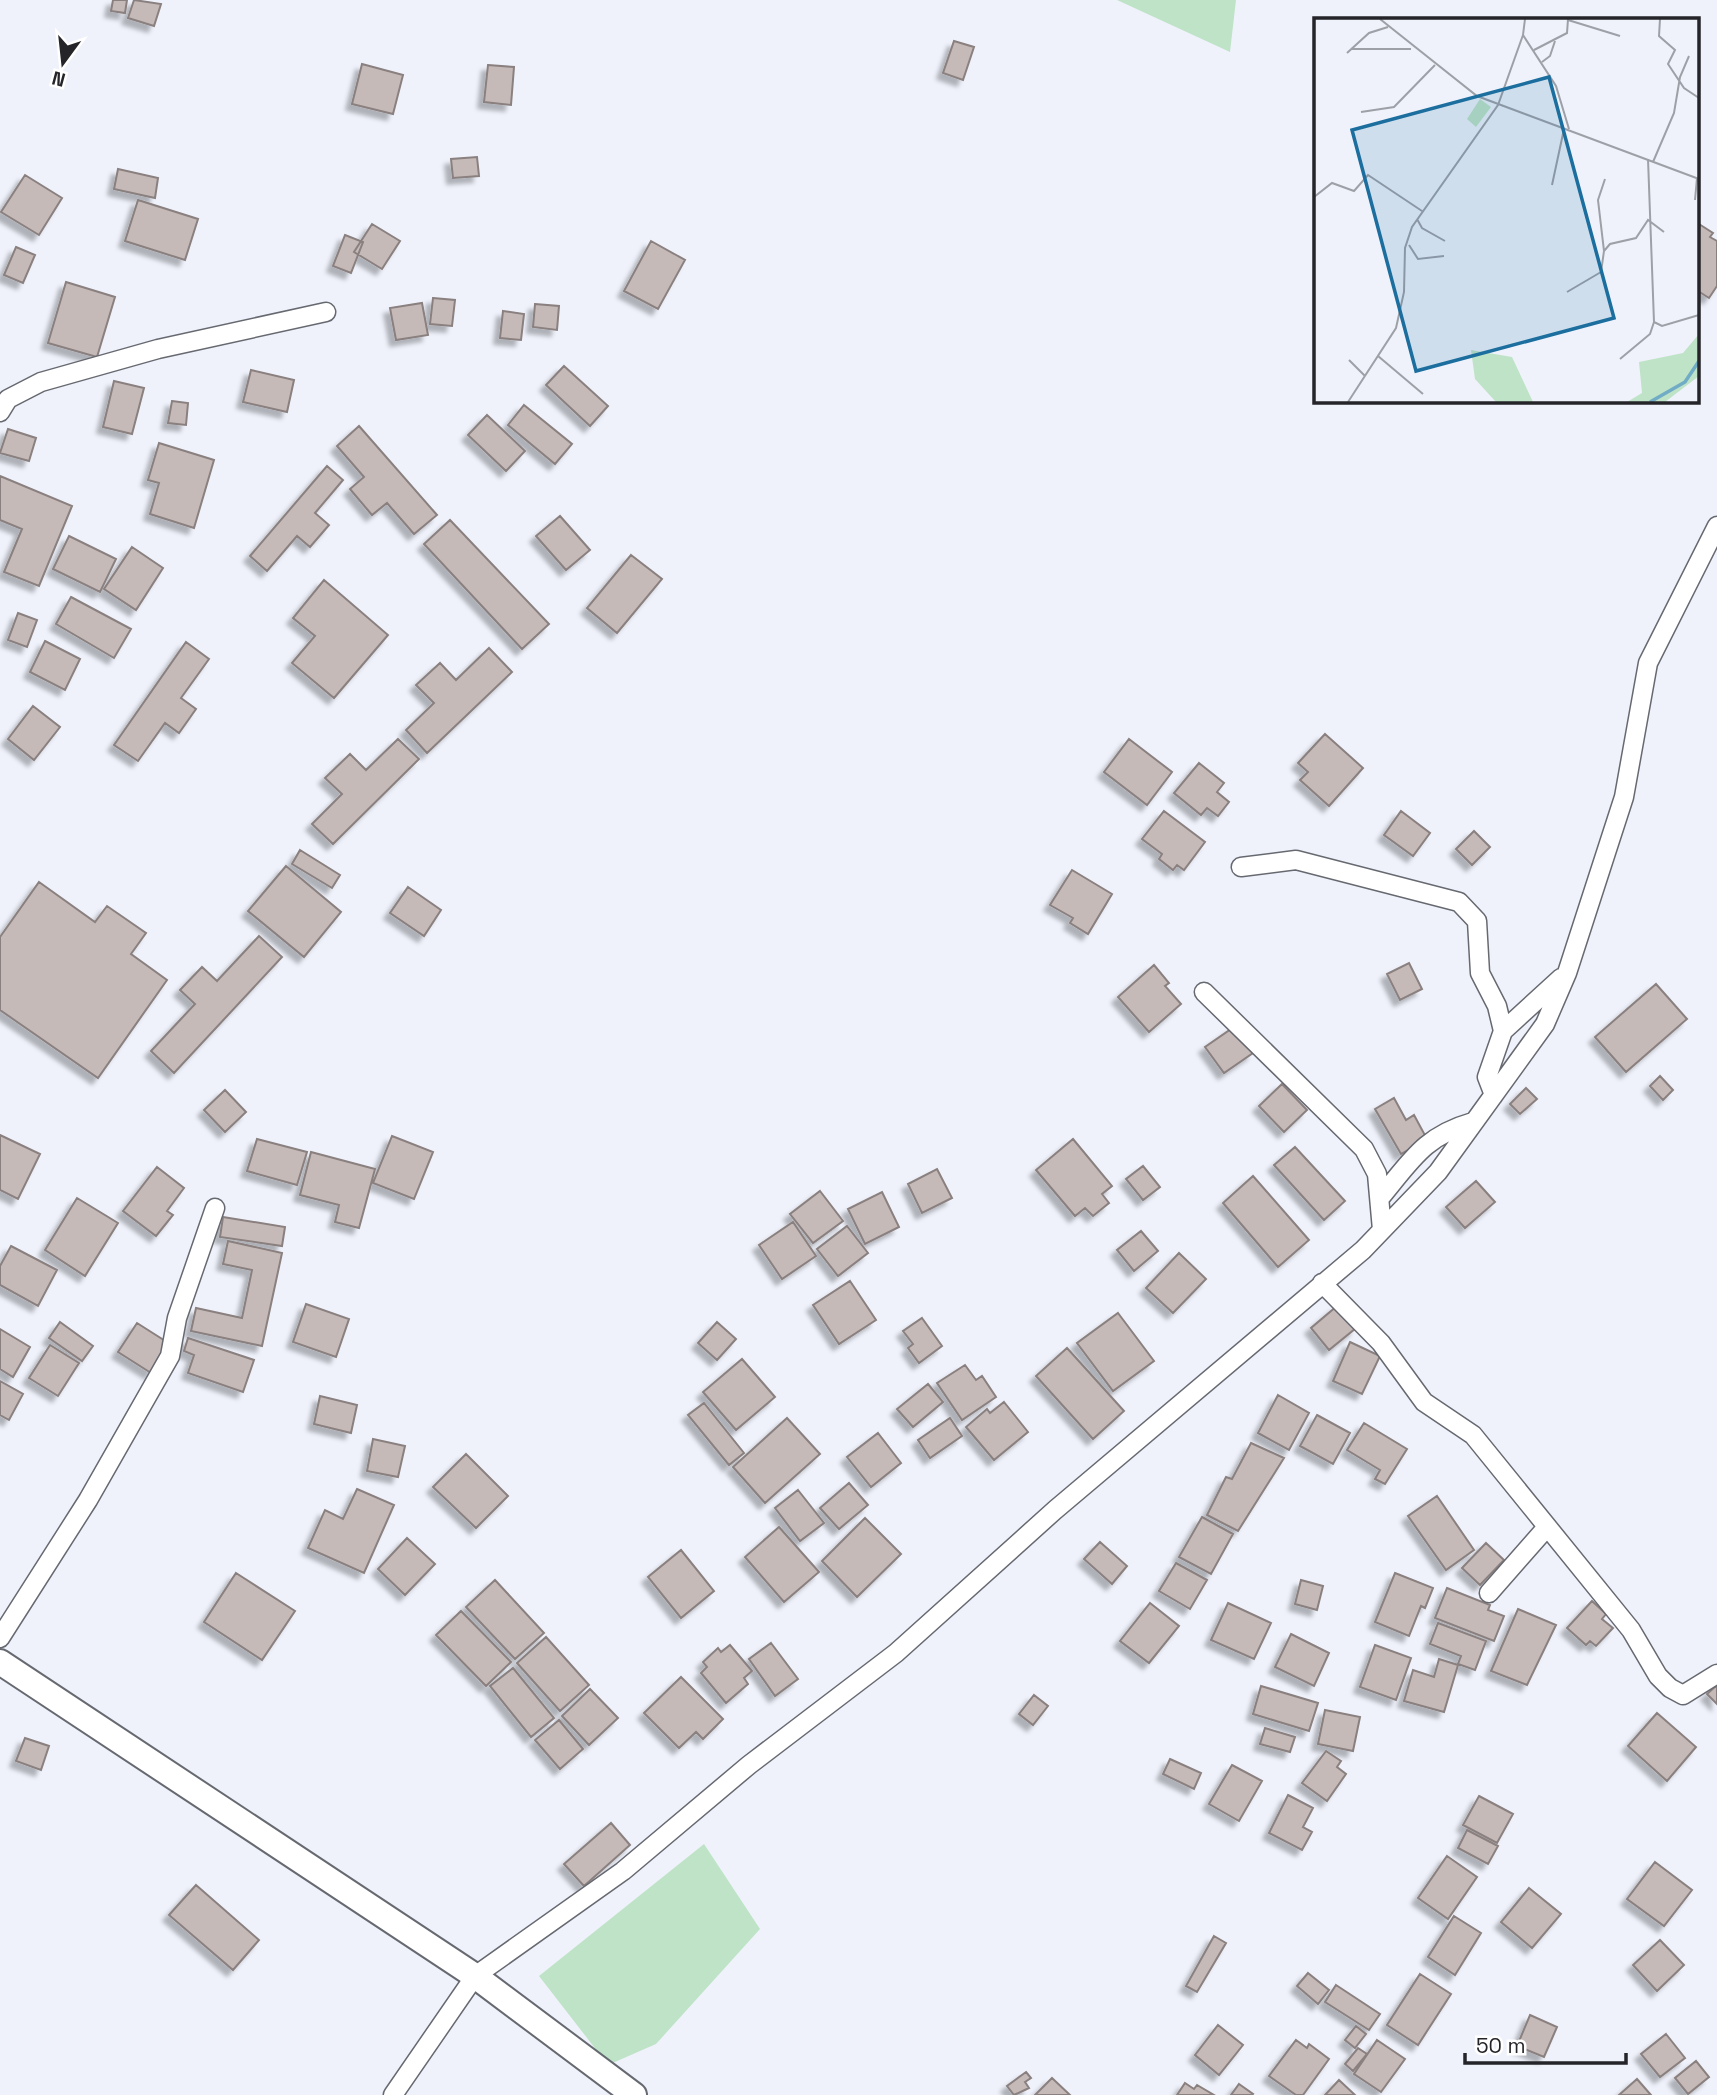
<svg xmlns="http://www.w3.org/2000/svg" width="1717" height="2095" font-family="'Space Grotesk',sans-serif">
	<style>
		.green { fill: #bfe3c7 }
		.building { fill: #c5bab8; stroke: #8a807f; stroke-width: 2; filter: url(#shadow) }
		.lines { fill: none; stroke-linecap: round; stroke-linejoin: round }
		.street-casing { stroke: #676971; stroke-width: 21 }
		.secondary-casing { stroke: #676971; stroke-width: 28 }
		.street { stroke: #fff; stroke-width: 18 }
		.secondary { stroke: #fff; stroke-width: 24 }
		.inset-river { fill: none; stroke: #70acc6; stroke-width: 3.5 }
		.inset-road { fill: none; stroke: #9ea0a7; stroke-width: 2 }
		.view { fill: #1c6e9f; fill-opacity: 0.15; stroke: #1c6e9f; stroke-width: 3.5 }
		.inset-edge { fill: none; stroke: #252529; stroke-width: 3.5 }
	</style>
	<defs>
		<filter id="shadow"><feDropShadow dx="-6" dy="6" stdDeviation="2" flood-color="#0004"/></filter>
	</defs>
	<rect width="100%" height="100%" fill="#eff2fb"/>
	<path class="green" d="M 1117,0 L 1236,0 L 1230,52 Z
		M 704,1844 L 760,1929 L 656,2044 L 608,2065 L 539,1976 Z"/>
	<path class="building" d="M 113,0 L 127,0 L 125,13 L 111,11 Z
		M 134,0 L 161,4 L 154,26 L 128,18 Z
		M 954,41 L 974,47 L 963,80 L 943,73 Z
		M 362,64 L 403,75 L 393,114 L 352,104 Z
		M 488,65 L 514,67 L 511,105 L 484,102 Z
		M 477,157 L 479,176 L 453,178 L 451,159 Z
		M 118,169 L 158,178 L 155,198 L 114,189 Z
		M 25,175 L 62,198 L 39,235 L 1,212 Z
		M 138,200 L 198,219 L 185,260 L 125,241 Z
		M 372,224 L 400,241 L 382,269 L 354,252 Z
		M 1699,224 L 1713,233 L 1710,237 L 1717,241 L 1717,286 L 1709,298 L 1698,291 Z
		M 345,235 L 363,242 L 351,273 L 333,266 Z
		M 651,241 L 685,260 L 658,309 L 624,291 Z
		M 16,247 L 35,255 L 23,283 L 4,275 Z
		M 66,282 L 115,297 L 97,357 L 48,343 Z
		M 433,298 L 455,300 L 452,326 L 430,324 Z
		M 422,303 L 428,335 L 396,340 L 390,308 Z
		M 535,304 L 559,306 L 557,330 L 533,327 Z
		M 503,311 L 524,314 L 521,340 L 500,338 Z
		M 564,366 L 608,406 L 590,426 L 546,385 Z
		M 251,370 L 294,380 L 287,412 L 243,402 Z
		M 114,381 L 144,388 L 132,434 L 103,427 Z
		M 172,401 L 188,403 L 186,425 L 168,423 Z
		M 524,405 L 572,444 L 555,464 L 508,425 Z
		M 487,415 L 525,451 L 506,471 L 468,435 Z
		M 359,426 L 437,515 L 414,534 L 387,503 L 372,515 L 350,489 L 364,477 L 337,446 Z
		M 8,429 L 36,438 L 29,461 L 0,453 Z
		M 159,443 L 214,460 L 194,528 L 150,514 L 159,483 L 148,480 Z
		M 327,466 L 343,480 L 315,513 L 329,525 L 310,547 L 297,536 L 267,571 L 250,556 Z
		M 0,476 L 72,506 L 39,586 L 4,572 L 22,529 L 0,520 Z
		M 560,516 L 590,550 L 566,570 L 536,536 Z
		M 450,520 L 549,624 L 522,649 L 424,544 Z
		M 69,536 L 116,559 L 100,592 L 53,569 Z
		M 132,547 L 163,568 L 136,610 L 104,589 Z
		M 631,555 L 662,579 L 617,633 L 587,608 Z
		M 324,580 L 388,635 L 334,698 L 292,663 L 315,636 L 293,618 Z
		M 71,597 L 131,629 L 114,658 L 56,624 Z
		M 18,613 L 37,620 L 27,647 L 8,640 Z
		M 45,641 L 80,659 L 65,690 L 30,672 Z
		M 186,642 L 209,659 L 181,698 L 196,709 L 179,733 L 165,723 L 138,761 L 114,745 Z
		M 489,648 L 512,672 L 427,753 L 406,730 L 434,703 L 416,685 L 440,663 L 456,680 Z
		M 33,706 L 60,727 L 34,760 L 8,739 Z
		M 1325,734 L 1363,768 L 1329,806 L 1300,780 L 1308,772 L 1298,763 Z
		M 398,739 L 419,759 L 333,844 L 312,824 L 342,794 L 325,778 L 350,754 L 366,770 Z
		M 1129,739 L 1172,772 L 1147,805 L 1104,772 Z
		M 1199,763 L 1224,783 L 1217,792 L 1229,802 L 1218,816 L 1207,808 L 1201,815 L 1174,793 Z
		M 1164,811 L 1205,842 L 1184,870 L 1177,865 L 1173,870 L 1159,859 L 1162,854 L 1142,839 Z
		M 1401,811 L 1430,833 L 1413,856 L 1384,835 Z
		M 1474,831 L 1490,847 L 1472,865 L 1456,849 Z
		M 300,850 L 340,875 L 332,888 L 292,864 Z
		M 286,866 L 341,912 L 304,957 L 248,911 Z
		M 1072,870 L 1112,894 L 1088,934 L 1070,923 L 1073,918 L 1050,905 Z
		M 39,882 L 95,922 L 107,906 L 146,933 L 131,954 L 167,980 L 98,1078 L 0,1010 L 0,937 Z
		M 408,887 L 441,910 L 424,936 L 390,913 Z
		M 259,936 L 282,957 L 174,1073 L 151,1051 L 195,1004 L 180,990 L 202,967 L 217,981 Z
		M 1409,963 L 1422,989 L 1400,1000 L 1387,974 Z
		M 1154,965 L 1169,983 L 1165,986 L 1181,1004 L 1149,1032 L 1118,997 Z
		M 1656,984 L 1687,1019 L 1626,1072 L 1595,1037 Z
		M 1234,1027 L 1253,1053 L 1224,1073 L 1205,1047 Z
		M 1660,1076 L 1673,1090 L 1663,1100 L 1650,1086 Z
		M 1282,1084 L 1307,1110 L 1284,1132 L 1259,1106 Z
		M 1526,1088 L 1537,1099 L 1520,1114 L 1510,1104 Z
		M 225,1090 L 246,1112 L 225,1132 L 204,1110 Z
		M 1394,1098 L 1406,1120 L 1414,1115 L 1427,1139 L 1401,1154 L 1375,1109 Z
		M 0,1135 L 40,1154 L 18,1199 L 0,1190 Z
		M 392,1136 L 433,1152 L 414,1199 L 373,1183 Z
		M 257,1139 L 307,1152 L 297,1185 L 247,1171 Z
		M 1073,1139 L 1112,1186 L 1102,1194 L 1109,1203 L 1093,1216 L 1085,1208 L 1075,1216 L 1036,1170 Z
		M 1295,1147 L 1345,1201 L 1324,1220 L 1274,1165 Z
		M 311,1152 L 375,1169 L 359,1228 L 335,1222 L 339,1205 L 300,1195 Z
		M 1143,1166 L 1160,1187 L 1143,1200 L 1126,1179 Z
		M 157,1167 L 184,1188 L 167,1211 L 173,1215 L 156,1236 L 123,1211 Z
		M 937,1169 L 952,1198 L 922,1213 L 908,1184 Z
		M 1253,1176 L 1309,1240 L 1278,1267 L 1223,1203 Z
		M 1476,1181 L 1495,1202 L 1465,1228 L 1446,1207 Z
		M 820,1191 L 843,1221 L 813,1243 L 790,1214 Z
		M 882,1192 L 899,1227 L 865,1244 L 848,1209 Z
		M 77,1198 L 118,1223 L 85,1276 L 45,1250 Z
		M 223,1217 L 285,1227 L 282,1246 L 220,1237 Z
		M 793,1222 L 816,1256 L 782,1279 L 759,1245 Z
		M 847,1226 L 868,1253 L 838,1276 L 817,1249 Z
		M 1141,1231 L 1158,1251 L 1134,1271 L 1117,1250 Z
		M 228,1241 L 282,1253 L 262,1346 L 191,1331 L 196,1308 L 242,1318 L 252,1270 L 223,1264 Z
		M 11,1246 L 57,1270 L 38,1306 L 0,1285 L 0,1266 Z
		M 1179,1253 L 1206,1279 L 1173,1313 L 1146,1288 Z
		M 850,1281 L 876,1320 L 839,1344 L 813,1305 Z
		M 306,1304 L 349,1319 L 336,1357 L 293,1342 Z
		M 1337,1306 L 1356,1328 L 1329,1350 L 1311,1328 Z
		M 1118,1313 L 1154,1361 L 1113,1391 L 1077,1343 Z
		M 922,1318 L 942,1346 L 919,1363 L 908,1348 L 913,1344 L 903,1331 Z
		M 60,1322 L 93,1346 L 82,1361 L 49,1338 Z
		M 717,1322 L 736,1339 L 717,1360 L 698,1343 Z
		M 137,1323 L 170,1344 L 151,1373 L 118,1352 Z
		M 0,1329 L 30,1347 L 13,1377 L 0,1369 Z
		M 188,1338 L 254,1360 L 243,1392 L 188,1373 L 194,1355 L 184,1351 Z
		M 1350,1342 L 1380,1356 L 1362,1394 L 1333,1381 Z
		M 50,1345 L 79,1363 L 58,1396 L 29,1378 Z
		M 1067,1348 L 1124,1411 L 1093,1439 L 1036,1376 Z
		M 742,1359 L 775,1397 L 736,1430 L 703,1392 Z
		M 965,1365 L 976,1380 L 982,1376 L 996,1397 L 962,1420 L 937,1383 Z
		M 0,1381 L 23,1394 L 9,1420 L 0,1415 Z
		M 928,1384 L 943,1402 L 913,1427 L 897,1409 Z
		M 1278,1395 L 1309,1413 L 1289,1450 L 1258,1433 Z
		M 320,1396 L 357,1405 L 351,1433 L 314,1424 Z
		M 1004,1402 L 1028,1432 L 994,1460 L 966,1427 L 987,1409 L 990,1413 Z
		M 704,1403 L 744,1453 L 729,1465 L 688,1415 Z
		M 1317,1415 L 1350,1433 L 1333,1464 L 1300,1446 Z
		M 787,1418 L 820,1454 L 765,1503 L 733,1467 Z
		M 950,1418 L 962,1436 L 930,1458 L 918,1440 Z
		M 1364,1423 L 1407,1449 L 1385,1484 L 1375,1479 L 1380,1470 L 1347,1450 Z
		M 878,1433 L 901,1463 L 871,1487 L 847,1457 Z
		M 373,1439 L 405,1446 L 398,1477 L 367,1471 Z
		M 1251,1443 L 1284,1458 L 1238,1531 L 1207,1515 L 1226,1477 L 1232,1479 Z
		M 466,1454 L 508,1496 L 476,1528 L 433,1487 Z
		M 849,1483 L 868,1505 L 839,1529 L 820,1508 Z
		M 357,1489 L 394,1505 L 364,1573 L 308,1548 L 325,1510 L 343,1519 Z
		M 798,1490 L 824,1523 L 800,1541 L 775,1508 Z
		M 1437,1496 L 1474,1550 L 1446,1570 L 1408,1516 Z
		M 1202,1517 L 1233,1534 L 1211,1574 L 1179,1557 Z
		M 865,1518 L 901,1554 L 857,1597 L 822,1561 Z
		M 779,1527 L 819,1572 L 784,1602 L 745,1557 Z
		M 407,1538 L 435,1564 L 405,1595 L 378,1569 Z
		M 1100,1542 L 1127,1566 L 1112,1584 L 1084,1559 Z
		M 1486,1543 L 1504,1560 L 1480,1585 L 1462,1568 Z
		M 681,1550 L 714,1591 L 681,1618 L 648,1577 Z
		M 1176,1563 L 1207,1580 L 1190,1609 L 1159,1591 Z
		M 236,1573 L 295,1611 L 262,1660 L 204,1622 Z
		M 1395,1573 L 1433,1588 L 1425,1608 L 1421,1606 L 1409,1636 L 1375,1622 Z
		M 495,1580 L 544,1633 L 515,1659 L 466,1607 Z
		M 1301,1580 L 1323,1586 L 1317,1610 L 1295,1604 Z
		M 1447,1588 L 1490,1605 L 1488,1610 L 1504,1616 L 1494,1641 L 1435,1618 Z
		M 1592,1601 L 1606,1614 L 1602,1619 L 1613,1628 L 1596,1646 L 1590,1641 L 1586,1645 L 1567,1628 Z
		M 1150,1603 L 1179,1626 L 1149,1663 L 1120,1641 Z
		M 1228,1603 L 1271,1623 L 1254,1659 L 1211,1640 Z
		M 1518,1609 L 1556,1625 L 1527,1685 L 1491,1671 Z
		M 461,1611 L 511,1662 L 486,1686 L 436,1635 Z
		M 1438,1623 L 1486,1641 L 1475,1670 L 1458,1664 L 1461,1656 L 1430,1644 Z
		M 1291,1634 L 1329,1653 L 1314,1686 L 1275,1667 Z
		M 546,1637 L 589,1685 L 560,1711 L 517,1663 Z
		M 771,1643 L 798,1679 L 775,1696 L 749,1659 Z
		M 730,1645 L 752,1671 L 744,1678 L 748,1684 L 726,1703 L 701,1673 L 707,1667 L 703,1662 L 718,1648 L 721,1652 Z
		M 1375,1645 L 1411,1658 L 1396,1700 L 1360,1687 Z
		M 1439,1659 L 1458,1665 L 1444,1712 L 1404,1701 L 1413,1670 L 1434,1677 Z
		M 513,1668 L 554,1718 L 531,1737 L 490,1686 Z
		M 681,1677 L 723,1719 L 703,1739 L 696,1732 L 679,1748 L 644,1713 Z
		M 1717,1685 L 1717,1704 L 1707,1694 Z
		M 1261,1686 L 1318,1703 L 1309,1731 L 1253,1714 Z
		M 590,1689 L 618,1718 L 589,1745 L 562,1716 Z
		M 1034,1695 L 1048,1706 L 1033,1725 L 1019,1714 Z
		M 1325,1710 L 1360,1717 L 1353,1751 L 1318,1744 Z
		M 1657,1713 L 1696,1747 L 1667,1781 L 1628,1746 Z
		M 559,1720 L 583,1749 L 560,1769 L 535,1740 Z
		M 1265,1728 L 1295,1737 L 1290,1752 L 1260,1744 Z
		M 25,1738 L 49,1746 L 41,1770 L 16,1761 Z
		M 1326,1751 L 1341,1761 L 1337,1767 L 1346,1774 L 1327,1801 L 1302,1783 Z
		M 1170,1759 L 1201,1773 L 1194,1789 L 1163,1774 Z
		M 1232,1765 L 1262,1781 L 1239,1821 L 1209,1804 Z
		M 1288,1795 L 1313,1808 L 1303,1827 L 1312,1832 L 1302,1850 L 1269,1833 Z
		M 1479,1796 L 1513,1814 L 1497,1843 L 1463,1825 Z
		M 611,1823 L 630,1845 L 584,1886 L 564,1864 Z
		M 1467,1830 L 1498,1846 L 1488,1864 L 1458,1848 Z
		M 1447,1856 L 1477,1877 L 1448,1919 L 1418,1898 Z
		M 1655,1862 L 1692,1890 L 1664,1926 L 1627,1899 Z
		M 196,1885 L 259,1940 L 233,1970 L 169,1915 Z
		M 1529,1888 L 1561,1914 L 1532,1948 L 1501,1922 Z
		M 1454,1916 L 1481,1933 L 1455,1975 L 1428,1957 Z
		M 1214,1936 L 1226,1943 L 1197,1992 L 1186,1986 Z
		M 1660,1940 L 1684,1965 L 1657,1991 L 1633,1965 Z
		M 1308,1973 L 1329,1990 L 1318,2004 L 1297,1986 Z
		M 1420,1974 L 1451,1994 L 1418,2045 L 1387,2025 Z
		M 1336,1985 L 1380,2014 L 1369,2030 L 1325,2002 Z
		M 1530,2015 L 1557,2027 L 1544,2057 L 1517,2046 Z
		M 1218,2025 L 1243,2045 L 1219,2075 L 1195,2055 Z
		M 1356,2026 L 1366,2034 L 1355,2048 L 1345,2040 Z
		M 1666,2034 L 1685,2058 L 1660,2077 L 1641,2054 Z
		M 1296,2040 L 1307,2048 L 1309,2044 L 1329,2059 L 1303,2095 L 1296,2095 L 1269,2076 Z
		M 1377,2040 L 1405,2059 L 1381,2092 L 1354,2074 Z
		M 1358,2048 L 1367,2054 L 1353,2071 L 1345,2064 Z
		M 1696,2061 L 1709,2077 L 1688,2094 L 1675,2078 Z
		M 1026,2072 L 1031,2078 L 1025,2082 L 1029,2088 L 1014,2095 L 1007,2086 Z
		M 1052,2078 L 1070,2095 L 1035,2095 Z
		M 1637,2079 L 1651,2095 L 1619,2095 Z
		M 1339,2080 L 1355,2095 L 1325,2095 Z
		M 1185,2083 L 1194,2089 L 1197,2085 L 1214,2095 L 1177,2095 Z
		M 1239,2084 L 1253,2094 L 1252,2095 L 1231,2095 Z"/>
	<g class="lines">
		<defs>
			<path id="street" d="M 0,412 L 8,399 L 41,382 L 158,349 L 326,312
				M 1241,867 L 1296,860 L 1459,902 L 1477,921 L 1480,973 L 1497,1006 L 1503,1031
				M 1204,992 L 1364,1149 L 1377,1174 L 1382,1230
				M 1494,1095 L 1487,1077 L 1503,1031 L 1561,978
				M 1380,1198 C 1411,1161 1424,1136 1473,1122
				M 1322,1283 L 1381,1343 L 1424,1402 L 1473,1435 L 1631,1630 L 1658,1676 L 1670,1688 L 1683,1695 L 1717,1674
				M 1489,1593 L 1547,1527
				M 0,1638 L 88,1500 L 170,1356 L 177,1318 L 215,1208
				M 393,2095 L 475,1976 L 623,1871 L 749,1765 L 896,1653 L 1055,1510 L 1363,1250 L 1438,1172 L 1545,1024 L 1567,973 L 1624,797 L 1648,663 L 1717,526"/>
			<path id="secondary" d="M 0,1662 L 475,1976 L 634,2095"/>
		</defs>
		<use href="#street" class="street-casing"/>
		<use href="#secondary" class="secondary-casing"/>
		<use href="#street" class="street"/>
		<use href="#secondary" class="secondary"/>
	</g>
	<g transform="translate(1314 18)">
		<rect width="385" height="385" fill="#eff2fb"/>
		<path d="M 166,81 L 177,89 L 162,109 L 153,101 ZM 385,316 L 385,358 L 351,384 L 313,384 L 328,375 L 325,344 L 369,335 ZM 157,332 L 198,339 L 219,384 L 182,384 L 161,361 Z" fill="#bfe3c7"/>
		<path class="inset-river" d="M 336,384 L 371,364 L 385,343"/>
		<path class="inset-road" d="M 66,1 L 163,78 L 385,161M 211,1 L 209,17 L 242,68 L 255,111M 346,1 L 345,18 L 361,32 L 354,46 L 370,70 L 385,80M 254,2 L 306,18M 37,31 L 97,31M 220,32 L 253,15 L 254,1M 33,35 L 55,15 L 74,9M 228,44 L 236,38 L 241,23M 47,94 L 80,89 L 121,47M 334,141 L 340,304 L 348,308 L 385,297M 339,144 L 360,95 L 366,59 L 375,38M 238,167 L 250,111M 0,179 L 18,165 L 40,173 L 54,157 L 108,193M 381,182 L 383,160M 103,201 L 108,210 L 131,223M 95,227 L 104,241 L 130,238M 290,233 L 296,226 L 322,220 L 334,202 L 350,214M 253,274 L 287,254 L 290,233 L 284,182 L 291,161M 64,338 L 109,376M 306,341 L 336,316 L 340,304M 35,342 L 51,358M 34,384 L 82,310 L 90,274 L 91,230 L 98,209 L 184,87 L 209,17"/>
		<path class="view" d="M 235,59 L 300,300 L 102,353 L 38,112 Z"/>
		<rect width="385" height="385" class="inset-edge"/>
	</g>
	<g transform="translate(63 63) rotate(195)" stroke="#ffffff" stroke-width="5" paint-order="stroke">
	<path d="M0-5L12 26L0 18L-12 26Z" fill="#252529"/>
	<text y="-10" font-size="19" font-weight="bold" text-anchor="middle" fill="#252529">N</text>
	</g>
	<path d="M1465 2053v10h161v-10" fill="none" stroke="#252529" stroke-width="3.5"/>
	<text x="1476" y="2053" font-size="21" fill="#252529" stroke="#ffffff" stroke-width="5" paint-order="stroke">50 m</text>
</svg>
